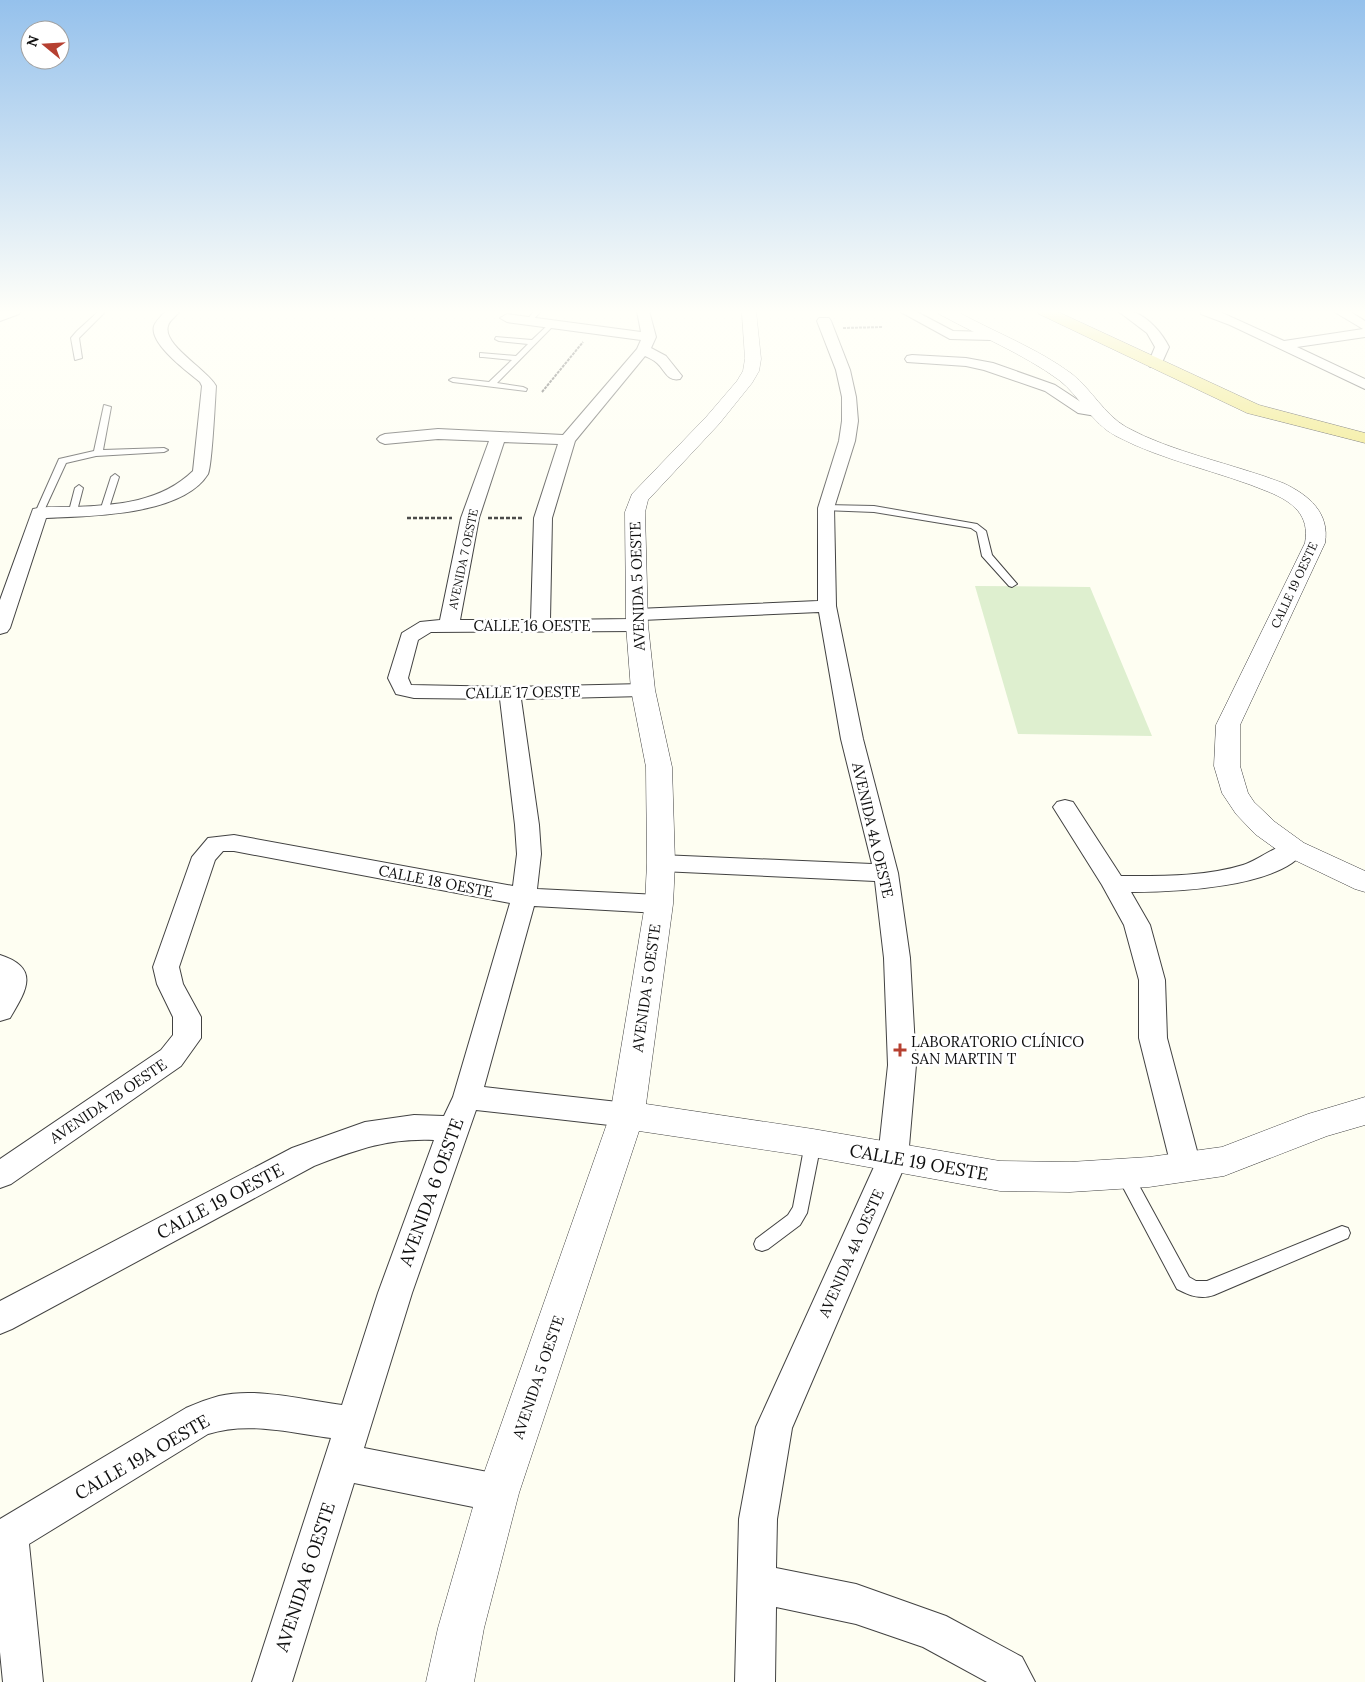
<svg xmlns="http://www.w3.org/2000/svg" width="1365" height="1682" font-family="Lora,serif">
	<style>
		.pitch { fill: #deefcf }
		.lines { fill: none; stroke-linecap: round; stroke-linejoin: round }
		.service-casing { stroke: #424242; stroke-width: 2 }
		.minor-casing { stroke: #424242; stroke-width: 2 }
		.tertiary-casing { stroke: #424242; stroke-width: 1 }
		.primary-casing { stroke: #202020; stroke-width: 1 }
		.path-far1 { stroke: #313131; stroke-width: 2; stroke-dasharray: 3 1; stroke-linecap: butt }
		.path { stroke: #313131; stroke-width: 2.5; stroke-dasharray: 4 2; stroke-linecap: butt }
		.service { fill: #fff; fill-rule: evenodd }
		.minor { fill: #fff; fill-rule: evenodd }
		.tertiary { fill: #fff; fill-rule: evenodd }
		.primary { fill: #eee472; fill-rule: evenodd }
		.poi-dot { fill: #b64031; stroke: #fff; stroke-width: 2 }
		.labels { text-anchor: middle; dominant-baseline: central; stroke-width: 5; stroke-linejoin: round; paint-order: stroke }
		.far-street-label { font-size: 12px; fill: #0f0f0f; stroke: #fff }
		.street-label { font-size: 15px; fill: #0f0f0f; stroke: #fff }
		.poi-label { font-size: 15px; fill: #0f0f0f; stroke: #fff; text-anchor: start }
		.near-street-label { font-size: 18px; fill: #0f0f0f; stroke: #fff }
	</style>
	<rect width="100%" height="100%" fill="#fefef2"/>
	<path class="pitch" d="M 975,586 L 1090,587 L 1152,736 L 1018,734 Z"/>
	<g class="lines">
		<defs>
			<path id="service" d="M 99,311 L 106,311 L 79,338 L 82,358 L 75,360 L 71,338 L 77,331 Z
				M 534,311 L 541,311 L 532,321 L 528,321 L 527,320 Z
				M 551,322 L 556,323 L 497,383 L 523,387 L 527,389 L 526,391 L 453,382 L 449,380 L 453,378 L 489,382 L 512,360 L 483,357 L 480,357 L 480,353 L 516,356 L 528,344 L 499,341 L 495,339 L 496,337 L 532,340 Z
				M 104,405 L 111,407 L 103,450 L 164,448 L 168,450 L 164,452 L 96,456 L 66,463 L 43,513 L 39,516 L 36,515 L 35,513 L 59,459 L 94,451 Z
				M 115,474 L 119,477 L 109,508 L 108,510 L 102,510 L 101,508 L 111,477 Z
				M 79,485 L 83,488 L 77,511 L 73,514 L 70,513 L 69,511 L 75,488 Z
				M 826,505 L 874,506 L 977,524 L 986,531 L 992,555 L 1017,584 L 1012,587 L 1009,586 L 982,556 L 977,532 L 971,528 L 874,512 L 823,510 L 823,506 Z
				M 813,1136 L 819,1138 L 821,1143 L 807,1213 L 800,1225 L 768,1249 L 762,1251 L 756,1249 L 754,1244 L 756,1239 L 788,1215 L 793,1207 L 805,1143 L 807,1138 Z
				M 1124,1167 L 1130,1169 L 1189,1277 L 1196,1281 L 1207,1281 L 1342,1226 L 1348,1228 L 1350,1233 L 1348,1238 L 1214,1295 C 1200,1300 1189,1295 1177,1289 L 1116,1174 L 1118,1169 Z"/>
			<path id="minor" d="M 3,311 L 20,311 L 19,314 L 0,321 L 0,312 Z
				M 166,311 L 180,311 C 177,316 169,320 168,326 C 162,345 208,370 216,386 C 215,400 212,466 208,474 C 182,516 89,516 46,518 L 10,628 L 7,632 L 0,634 L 0,600 L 33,509 C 46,506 61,507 75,507 C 118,505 161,502 193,471 L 202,386 L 200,382 C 188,372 149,344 154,326 C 156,321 162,315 166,311 Z
				M 637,311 L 649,311 L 656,337 L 651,348 L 666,356 L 682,376 L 680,379 C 667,382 665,370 657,363 C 654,360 649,358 645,356 L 575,441 L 552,518 L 550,620 L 631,619 L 627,615 L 630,611 L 637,609 L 818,601 L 818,508 L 839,441 L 842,421 L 842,397 L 836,370 L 817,321 L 819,318 L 829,318 L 831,321 L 850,370 L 856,397 L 858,421 L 855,441 L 834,508 L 836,606 L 863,739 L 898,873 L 910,958 L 916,1065 L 908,1158 L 792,1428 L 777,1519 L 776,1568 L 856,1584 L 946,1616 L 1022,1657 L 1035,1682 L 987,1682 L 923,1647 L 856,1624 L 776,1607 L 775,1682 L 735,1682 L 739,1519 L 756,1427 L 878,1158 L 888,1065 L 884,958 L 875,881 L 661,871 L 652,869 L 649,863 L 652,857 L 661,855 L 872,864 L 841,739 L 819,612 L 642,620 L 647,625 L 644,629 L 637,631 L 431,632 L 418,640 L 408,678 L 411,685 L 510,687 L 643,684 L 650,686 L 653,690 L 650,694 L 643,696 L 521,699 L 539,825 L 541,854 L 537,889 L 659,895 L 668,898 L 672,904 L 668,910 L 659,913 L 534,906 L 484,1087 L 627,1103 L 637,1107 L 642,1115 L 637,1123 L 627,1127 L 476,1110 L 412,1293 L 364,1448 L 498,1474 L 511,1480 L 517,1493 L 511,1506 L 498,1512 L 354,1483 L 292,1682 L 252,1682 L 331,1438 C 291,1433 248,1421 208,1434 L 29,1544 L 43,1682 L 3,1682 L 0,1652 L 0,1519 L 186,1408 C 197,1403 208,1399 219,1396 C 256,1387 304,1400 342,1405 L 378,1293 L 434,1140 C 387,1138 356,1150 314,1166 L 12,1329 L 0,1334 L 0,1301 L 292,1148 L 365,1122 L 414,1115 L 444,1116 L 453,1097 L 510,903 L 234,851 L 223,851 L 215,860 L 179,967 L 183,984 L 201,1017 L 201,1038 L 181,1066 L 11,1184 L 0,1188 L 0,1159 L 161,1050 L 173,1035 L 173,1017 L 157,984 L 153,967 L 192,857 L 208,838 L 234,835 L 513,886 L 517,854 L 515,825 L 500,699 L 414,698 L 396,694 L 388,678 L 402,633 L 420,622 L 440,620 L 461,518 L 489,441 L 438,439 L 385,444 L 380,442 L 377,439 L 380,436 L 385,434 L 438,429 L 563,435 L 637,349 L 641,340 L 507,322 L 500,318 L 507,314 L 641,332 ZM 504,442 L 558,444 L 534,518 L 531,620 L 460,620 L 479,518 Z
				M 899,311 L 915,311 L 953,331 L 992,332 L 999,336 L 992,340 L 950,339 Z
				M 1118,311 C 1123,311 1130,310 1134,312 C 1149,318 1162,333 1169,347 L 1160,367 L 1150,367 L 1148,364 L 1155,347 L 1147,333 Z
				M 1200,311 L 1218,311 L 1284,341 L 1363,329 L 1333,311 L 1349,311 L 1365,321 L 1365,337 L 1297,347 L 1365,379 L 1365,389 L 1230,325 L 1201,314 Z
				M 912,355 L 966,358 L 993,363 L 1055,385 L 1087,406 L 1101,409 L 1103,412 L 1101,415 L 1096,416 L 1078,413 L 1045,391 L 984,370 L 966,366 L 907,362 L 905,359 L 907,356 Z
				M 1065,800 L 1073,802 L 1121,876 C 1161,876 1204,877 1243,865 C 1262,859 1284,838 1302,843 L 1306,849 C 1282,888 1173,892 1131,892 L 1150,925 L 1165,980 L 1167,1038 L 1201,1166 L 1197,1175 L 1186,1179 L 1175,1175 L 1171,1166 L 1139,1038 L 1139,980 L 1124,925 L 1102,885 L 1053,807 L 1057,802 Z
				M 0,955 C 41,968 26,991 10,1018 L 0,1021 Z"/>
			<path id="tertiary" d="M 742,311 L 756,311 L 761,359 L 759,371 L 752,383 L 719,424 L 648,500 L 645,512 L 648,625 L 655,690 L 672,767 L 675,863 L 673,904 L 646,1104 L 813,1129 L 1000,1161 L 1070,1162 L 1149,1157 L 1222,1147 L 1308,1114 L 1365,1097 L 1365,1125 L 1327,1136 L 1224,1176 L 1149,1187 L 1070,1192 L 1000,1191 L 813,1157 L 639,1131 L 519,1493 L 484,1628 L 474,1682 L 426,1682 L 438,1628 L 477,1493 L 610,1115 L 645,904 L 647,863 L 646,767 L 631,690 L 626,625 L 625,512 L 632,494 L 707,416 L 737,381 L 743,371 L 745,359 Z
				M 937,311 L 956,311 C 994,332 1037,348 1072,374 C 1092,390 1104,414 1126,427 C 1171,452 1234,464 1283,483 C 1309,495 1330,513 1325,543 L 1240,725 L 1240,766 L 1248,793 L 1254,802 L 1275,822 L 1304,843 L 1365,871 L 1365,892 L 1355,889 L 1284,855 L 1255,834 L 1236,814 L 1222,793 L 1214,766 L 1216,725 L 1305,543 C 1310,515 1293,502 1269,492 C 1219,471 1163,461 1116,436 C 1091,423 1080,396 1059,380 C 1022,353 979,336 939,314 Z"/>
			<path id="primary" d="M 1037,311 L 1056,311 L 1259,405 L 1365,433 L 1365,443 L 1247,413 L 1039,314 Z"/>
		</defs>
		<use href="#service" class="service-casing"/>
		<use href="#minor" class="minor-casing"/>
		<use href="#tertiary" class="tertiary-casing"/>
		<use href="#primary" class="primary-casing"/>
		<path class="path-far1" d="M 843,328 L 883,327
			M 542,392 L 583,342"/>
		<path class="path" d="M 407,518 L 452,518
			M 488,518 L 524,518"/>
		<use href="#service" class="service"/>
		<use href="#minor" class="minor"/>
		<use href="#tertiary" class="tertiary"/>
		<use href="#primary" class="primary"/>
	</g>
	<linearGradient id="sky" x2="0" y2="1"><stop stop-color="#95c1ec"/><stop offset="0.57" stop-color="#fffff9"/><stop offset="1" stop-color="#fffff9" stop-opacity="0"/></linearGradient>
	<rect width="1365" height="547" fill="url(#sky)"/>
	<path class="poi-dot" d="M897.5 1042.5h5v5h5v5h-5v5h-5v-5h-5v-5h5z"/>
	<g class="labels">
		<g class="far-street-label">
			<text transform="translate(463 559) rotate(-78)">AVENIDA 7 OESTE</text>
			<text transform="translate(1294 585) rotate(-65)">CALLE 19 OESTE</text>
		</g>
		<g class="street-label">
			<text transform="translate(637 586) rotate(-92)">AVENIDA 5 OESTE</text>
			<text x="532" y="625">CALLE 16 OESTE</text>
			<text transform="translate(523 692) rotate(-1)">CALLE 17 OESTE</text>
			<text transform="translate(873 830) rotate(77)">AVENIDA 4A OESTE</text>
			<text transform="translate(436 881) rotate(11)">CALLE 18 OESTE</text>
			<text transform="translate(646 988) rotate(-82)">AVENIDA 5 OESTE</text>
			<text transform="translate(108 1101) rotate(-34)">AVENIDA 7B OESTE</text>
			<text transform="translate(851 1253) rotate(-66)">AVENIDA 4A OESTE</text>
			<text transform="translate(538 1377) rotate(-71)">AVENIDA 5 OESTE</text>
		</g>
		<g class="poi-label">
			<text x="911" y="1041">LABORATORIO CLÍNICO<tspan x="911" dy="17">SAN MARTIN T</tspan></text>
		</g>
		<g class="near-street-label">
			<text transform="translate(919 1162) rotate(10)">CALLE 19 OESTE</text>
			<text transform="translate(431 1192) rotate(-70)">AVENIDA 6 OESTE</text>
			<text transform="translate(220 1201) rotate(-28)">CALLE 19 OESTE</text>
			<text transform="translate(142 1457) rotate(-30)">CALLE 19A OESTE</text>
			<text transform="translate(305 1577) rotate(-72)">AVENIDA 6 OESTE</text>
		</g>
	</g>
	<g transform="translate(45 45) rotate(288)"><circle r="24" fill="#ffffff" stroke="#9f9f9f"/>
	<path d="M0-4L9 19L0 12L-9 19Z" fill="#b64031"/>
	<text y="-8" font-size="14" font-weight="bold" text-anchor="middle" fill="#0f0f0f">N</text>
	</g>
</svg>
